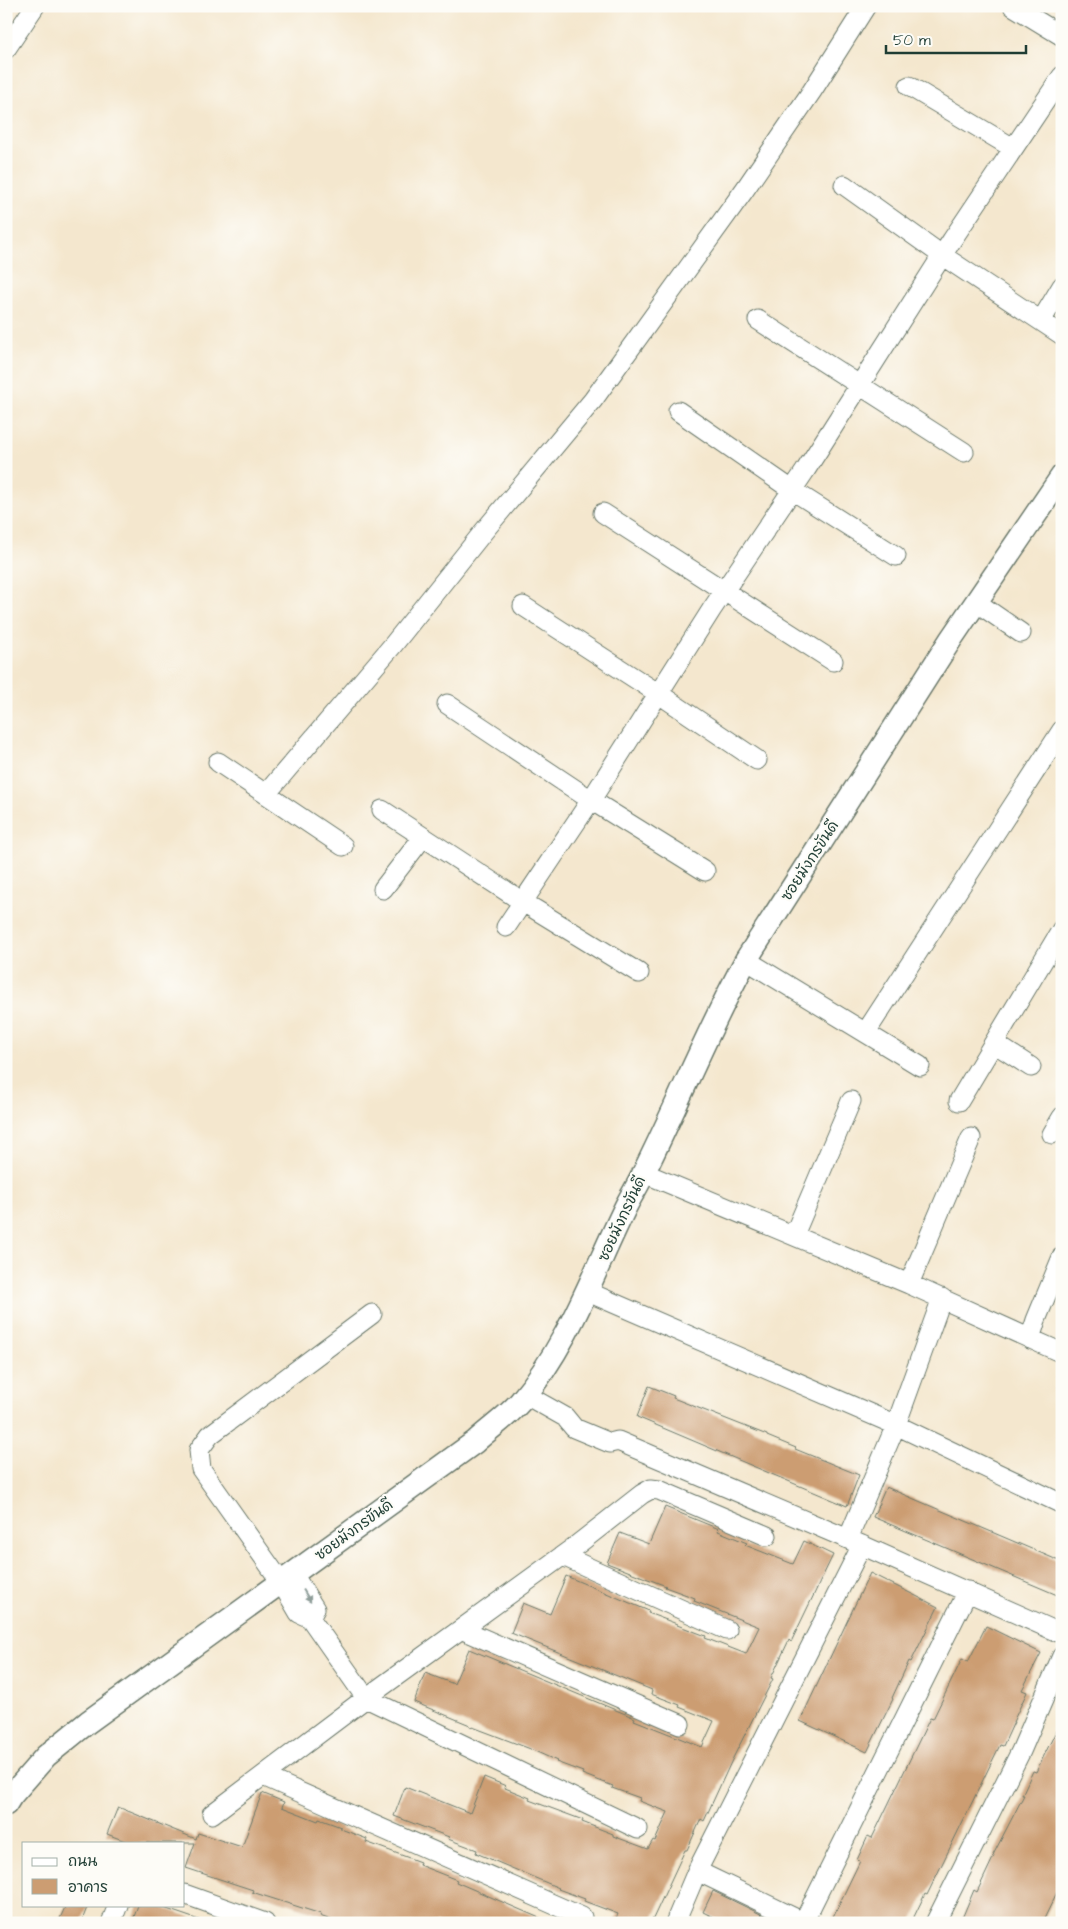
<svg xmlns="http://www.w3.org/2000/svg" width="1068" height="1929" font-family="'Architects Daughter','Playpen Sans Thai',sans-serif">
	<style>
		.building { fill: #cc9d72 }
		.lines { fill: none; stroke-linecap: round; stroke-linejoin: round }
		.minor-casing { stroke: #6a786a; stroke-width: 21 }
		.tertiary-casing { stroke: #6a786a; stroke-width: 25 }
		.minor { stroke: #fff; stroke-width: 19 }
		.tertiary { stroke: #fff; stroke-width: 22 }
		.oneway { fill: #8f9e9a }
		.labels { text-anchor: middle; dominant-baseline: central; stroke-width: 4.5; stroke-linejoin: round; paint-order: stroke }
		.street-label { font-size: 15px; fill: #1f3d34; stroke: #fdfcf7 }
	</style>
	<rect width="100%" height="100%" fill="#fdfcf7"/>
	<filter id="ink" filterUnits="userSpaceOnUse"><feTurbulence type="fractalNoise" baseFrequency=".02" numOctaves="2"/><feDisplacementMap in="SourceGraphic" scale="10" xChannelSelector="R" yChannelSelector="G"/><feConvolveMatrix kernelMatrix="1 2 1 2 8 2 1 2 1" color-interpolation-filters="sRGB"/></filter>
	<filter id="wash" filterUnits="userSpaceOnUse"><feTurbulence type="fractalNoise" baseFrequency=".0096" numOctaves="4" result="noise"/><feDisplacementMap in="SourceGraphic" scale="20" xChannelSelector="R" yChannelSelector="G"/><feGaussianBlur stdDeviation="1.12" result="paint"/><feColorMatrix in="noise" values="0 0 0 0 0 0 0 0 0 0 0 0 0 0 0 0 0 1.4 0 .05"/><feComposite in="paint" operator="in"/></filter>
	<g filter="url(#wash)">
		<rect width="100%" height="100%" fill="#f4e7ce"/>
		<g id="blocks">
			<path class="building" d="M 649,1386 L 674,1396 L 673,1398 L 767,1435 L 767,1436 L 796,1448 L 795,1449 L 859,1475 L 847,1506 L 637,1417 Z
				M 886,1487 L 1062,1562 L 1062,1597 L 873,1517 Z
				M 665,1507 L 719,1529 L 718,1531 L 747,1543 L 745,1545 L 793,1564 L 804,1541 L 833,1555 L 791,1642 L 789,1640 L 771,1678 L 773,1679 L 732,1760 L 704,1821 L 701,1819 L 687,1850 L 685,1850 L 651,1923 L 614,1923 L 618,1914 L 584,1901 L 585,1899 L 558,1889 L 559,1888 L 476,1853 L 477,1850 L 448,1839 L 449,1837 L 394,1816 L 405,1787 L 470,1813 L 484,1777 L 506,1786 L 505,1788 L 530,1798 L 529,1800 L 583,1820 L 582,1822 L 613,1834 L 613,1836 L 648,1849 L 653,1840 L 655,1841 L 668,1812 L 639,1801 L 640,1798 L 612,1788 L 613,1786 L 582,1774 L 583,1772 L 556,1762 L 557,1761 L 528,1748 L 470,1726 L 470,1725 L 414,1702 L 425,1673 L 454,1684 L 469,1649 L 635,1718 L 634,1720 L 702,1747 L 714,1721 L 679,1707 L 680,1705 L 651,1694 L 652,1690 L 511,1633 L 523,1603 L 550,1614 L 566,1576 L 649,1611 L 648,1613 L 677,1624 L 677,1625 L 706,1636 L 705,1638 L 746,1654 L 759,1627 L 694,1601 L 695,1598 L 665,1587 L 666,1586 L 607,1563 L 620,1533 L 649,1544 Z
				M 870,1573 L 938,1607 L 911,1662 L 909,1661 L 892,1698 L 893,1699 L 867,1752 L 800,1721 Z
				M 986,1626 L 1041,1653 L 1022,1690 L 1027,1692 L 1013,1722 L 1014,1722 L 1003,1746 L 1000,1745 L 927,1895 L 925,1894 L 911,1923 L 830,1923 L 860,1861 L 857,1860 L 868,1836 L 872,1838 L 930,1718 L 933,1719 L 962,1659 L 968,1662 Z
				M 1062,1719 L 1062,1882 L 1042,1923 L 960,1923 L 974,1890 L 977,1892 L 994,1856 L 993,1855 L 1024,1795 L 1022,1795 L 1033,1771 L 1036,1772 Z
				M 262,1793 L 284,1802 L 282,1807 L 318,1821 L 319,1819 L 341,1827 L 341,1829 L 367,1839 L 366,1842 L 420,1862 L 419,1865 L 457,1880 L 456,1882 L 551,1923 L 339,1923 L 320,1916 L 321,1914 L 252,1892 L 253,1890 L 186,1868 L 195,1843 L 130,1843 L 107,1834 L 118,1807 L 196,1839 L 198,1833 L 242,1847 Z
				M 713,1891 L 779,1923 L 725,1923 L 703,1912 Z
				M 66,1905 L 88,1905 L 81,1923 L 58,1923 Z
				M 138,1905 L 155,1905 L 199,1920 L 199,1923 L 132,1923 Z"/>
		</g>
	</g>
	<g filter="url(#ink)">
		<use href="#blocks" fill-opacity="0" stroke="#6a786a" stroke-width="1"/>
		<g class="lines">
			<defs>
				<path id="minor" d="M 1013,6 L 1062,36
					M 6,49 L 35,6
					M 909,86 L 1013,148
					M 844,185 L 943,256 L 1062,335
					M 758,320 L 964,452
					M 1041,321 L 1062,286
					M 678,411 L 792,490 L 896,556
					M 603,513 L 833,661
					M 976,602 L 1021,633
					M 523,606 L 659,694 L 757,760
					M 447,704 L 591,800 L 705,871
					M 218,762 L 343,846
					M 266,794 L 393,645 L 484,531 L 593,400 L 743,192 L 812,91 L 866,6
					M 382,810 L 523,902 L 639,973
					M 383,889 L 423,837
					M 506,927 L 591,800 L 712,609 L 805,471 L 952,240 L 1062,76
					M 746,960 L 920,1066
					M 866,1032 L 1062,730
					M 994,1043 L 1031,1067
					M 959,1101 L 1062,929
					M 1052,1134 L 1062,1117
					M 644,1173 L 909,1284 L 1062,1353
					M 794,1235 L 851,1101
					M 909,1284 L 971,1138
					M 588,1292 L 896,1425 L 1062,1504
					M 372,1314 L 210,1435 L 199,1450 L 201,1469 L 281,1582 L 299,1613 L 310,1618 L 366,1698 L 638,1829
					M 1030,1339 L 1036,1320 L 1062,1257
					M 526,1395 L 565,1417 L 574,1428 L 610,1443 L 618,1441 L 848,1539 L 1062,1634
					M 848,1539 L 896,1425 L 942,1298
					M 563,1556 L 727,1630
					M 293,1574 L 315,1609 L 310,1618
					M 461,1629 L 680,1724
					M 263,1776 L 582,1917
					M 212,1814 L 366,1698 L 573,1548 L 642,1494 L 651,1489 L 659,1490 L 767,1536
					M 697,1871 L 803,1922
					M 184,1894 L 265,1923
					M 111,1923 L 118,1905
					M 675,1923 L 697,1871 L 862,1545
					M 803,1923 L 968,1591
					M 935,1923 L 1021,1751 L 1062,1656"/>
				<path id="tertiary" d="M 6,1804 L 11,1796 L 46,1756 L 88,1722 L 475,1442 C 489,1429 507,1417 520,1402 C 569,1344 593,1273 626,1206 C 632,1194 639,1184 644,1172 C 679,1102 708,1029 746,960 L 951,639 L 1062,476"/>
			</defs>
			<use href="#minor" class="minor-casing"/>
			<use href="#tertiary" class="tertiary-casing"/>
			<use href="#minor" class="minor"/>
			<use href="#tertiary" class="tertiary"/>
		</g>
		<defs><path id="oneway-solid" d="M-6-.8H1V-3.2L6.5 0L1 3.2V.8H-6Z" transform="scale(1.25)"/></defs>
		<use class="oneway" href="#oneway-solid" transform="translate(307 1596) rotate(59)"/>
	</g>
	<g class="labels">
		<g class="street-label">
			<text transform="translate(810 861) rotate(-57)">ซอยมังกรขันดี</text>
			<text transform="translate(622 1219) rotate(-65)">ซอยมังกรขันดี</text>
			<text transform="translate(354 1530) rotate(-36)">ซอยมังกรขันดี</text>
		</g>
	</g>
	<rect width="1068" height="1929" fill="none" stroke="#fdfcf7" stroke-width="25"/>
	<rect x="22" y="1842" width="162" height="65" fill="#fdfcf7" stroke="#a4b0a9"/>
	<rect x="32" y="1858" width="25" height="8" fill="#ffffff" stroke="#a4b0a9"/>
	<text x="68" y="1866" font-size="15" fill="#1f3d34">ถนน</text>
	<rect x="32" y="1879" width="25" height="15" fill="#cc9d72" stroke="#a4b0a9"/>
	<text x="68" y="1892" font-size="15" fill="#1f3d34">อาคาร</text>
	<path d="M886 45v8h140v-8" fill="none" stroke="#1f3d34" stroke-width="2.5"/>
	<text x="893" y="45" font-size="15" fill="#1f3d34" stroke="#fdfcf7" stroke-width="4" paint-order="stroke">50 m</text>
</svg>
